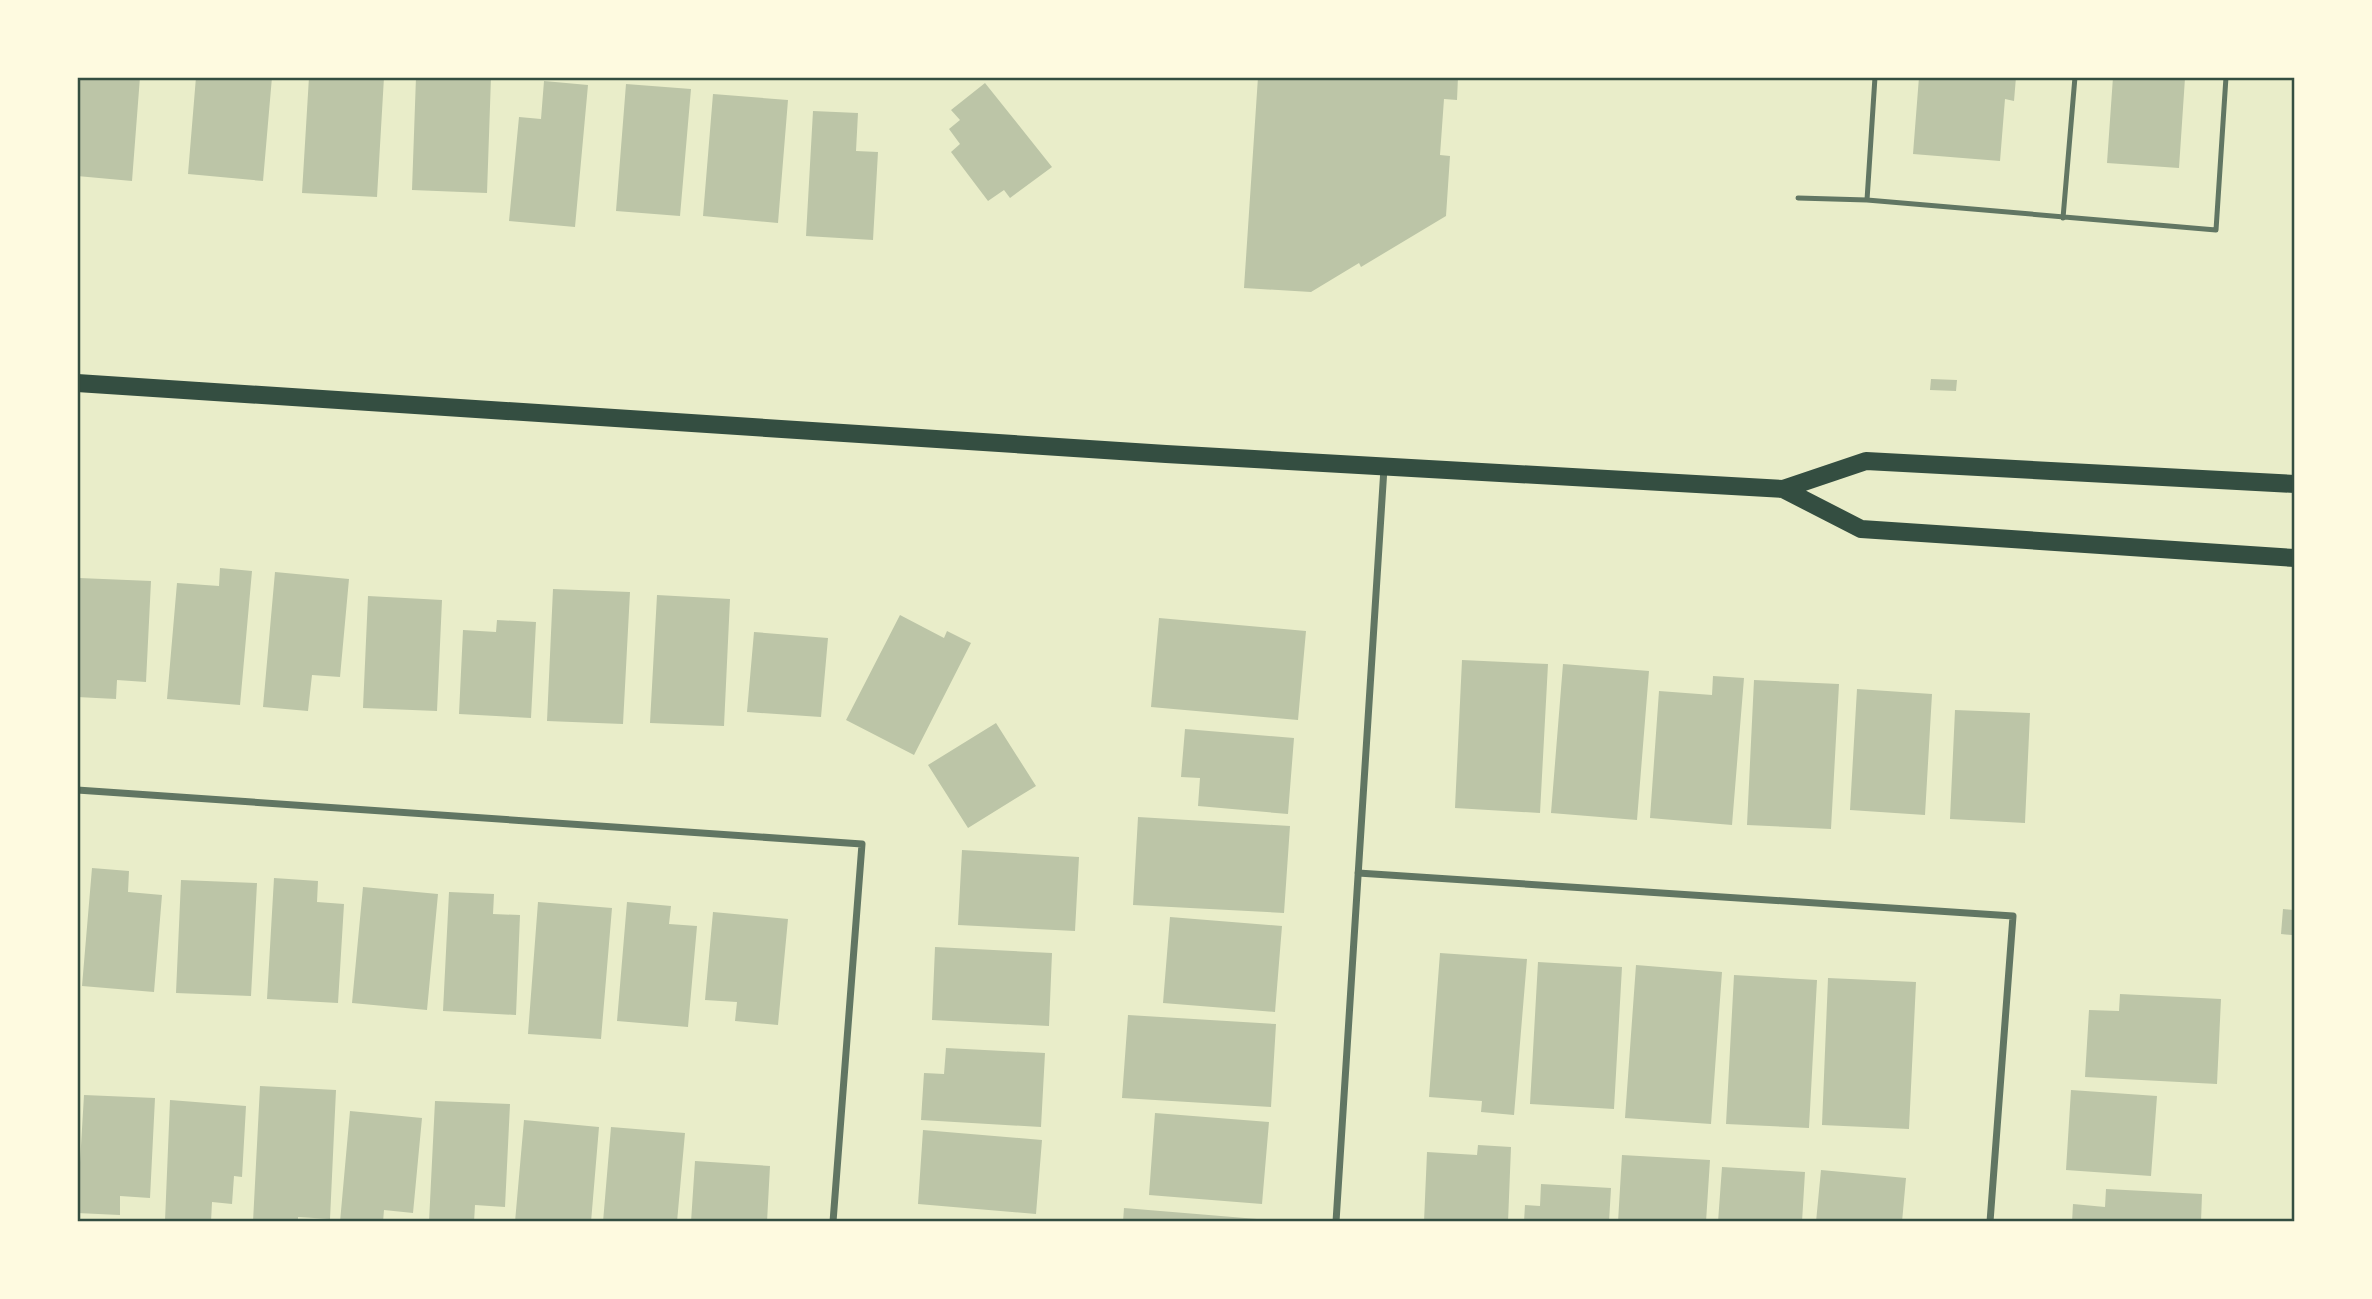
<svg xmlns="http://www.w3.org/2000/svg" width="2372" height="1299" font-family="'Golos Text',sans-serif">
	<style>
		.building { fill: #bcc5a7 }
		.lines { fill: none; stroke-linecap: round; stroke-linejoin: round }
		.service { stroke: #617663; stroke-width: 5 }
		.minor { stroke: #617663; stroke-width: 7 }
		.primary { stroke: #344e41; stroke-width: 18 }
		.neatline { fill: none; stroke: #344e41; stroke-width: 2.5 }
	</style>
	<rect width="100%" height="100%" fill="#e9edc9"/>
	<path class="building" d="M 77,77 L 140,77 L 132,181 L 77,176 Z
		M 196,77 L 272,77 L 263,181 L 188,174 Z
		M 309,77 L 384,77 L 377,197 L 302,193 Z
		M 416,77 L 491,77 L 487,193 L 412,190 Z
		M 1258,77 L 1458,77 L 1457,100 L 1444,99 L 1440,155 L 1450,156 L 1446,216 L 1361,267 L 1359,263 L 1311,292 L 1244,288 Z
		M 1919,77 L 2016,77 L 2014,101 L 2005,99 L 2000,161 L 1913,154 Z
		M 2113,77 L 2185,78 L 2179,168 L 2107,163 Z
		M 544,81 L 588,85 L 575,227 L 509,221 L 519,117 L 541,119 Z
		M 985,83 L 1052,167 L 1010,198 L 1004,190 L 988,201 L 951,152 L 960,144 L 949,129 L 960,120 L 951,110 Z
		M 626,84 L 691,89 L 680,216 L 616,211 Z
		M 713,94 L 788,100 L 778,223 L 703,216 Z
		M 813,111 L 858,113 L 856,151 L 878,152 L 873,240 L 806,236 Z
		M 1931,379 L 1957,380 L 1956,391 L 1930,390 Z
		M 220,568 L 252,571 L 240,705 L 167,699 L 177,583 L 219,586 Z
		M 275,572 L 349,579 L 340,677 L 312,675 L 308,711 L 263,707 Z
		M 79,578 L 151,581 L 146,682 L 117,680 L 116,699 L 77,697 Z
		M 553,589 L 630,592 L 623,724 L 547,721 Z
		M 657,595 L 730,599 L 724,726 L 650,723 Z
		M 368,596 L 442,600 L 437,711 L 363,708 Z
		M 900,615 L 944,638 L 947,631 L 971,643 L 914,755 L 846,720 Z
		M 1159,618 L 1306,631 L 1298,720 L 1151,707 Z
		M 497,620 L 536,622 L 531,718 L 459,714 L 463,630 L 496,632 Z
		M 754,632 L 828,638 L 821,717 L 747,712 Z
		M 1462,660 L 1548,664 L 1540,813 L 1455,808 Z
		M 1563,664 L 1649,671 L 1637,820 L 1551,813 Z
		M 1713,676 L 1744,678 L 1732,825 L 1650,818 L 1659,691 L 1712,695 Z
		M 1754,680 L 1839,684 L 1831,829 L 1747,825 Z
		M 1857,689 L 1932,694 L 1925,815 L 1850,810 Z
		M 1955,710 L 2030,713 L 2025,823 L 1950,819 Z
		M 996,723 L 1036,786 L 968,828 L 928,765 Z
		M 1185,729 L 1294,738 L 1288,814 L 1198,806 L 1200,778 L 1181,777 Z
		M 1138,817 L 1290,826 L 1284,913 L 1133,905 Z
		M 962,850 L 1079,857 L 1075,931 L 958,925 Z
		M 92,868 L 129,871 L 128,892 L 162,895 L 154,992 L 82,986 Z
		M 274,878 L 318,881 L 317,902 L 344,904 L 338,1003 L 267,999 Z
		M 181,880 L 257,883 L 251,996 L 176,993 Z
		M 363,887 L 438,894 L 427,1010 L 352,1003 Z
		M 449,892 L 494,894 L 493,914 L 520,915 L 516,1015 L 443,1011 Z
		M 538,902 L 612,908 L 601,1039 L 528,1034 Z
		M 627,902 L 671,906 L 669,924 L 697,926 L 688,1027 L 617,1021 Z
		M 2283,909 L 2293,910 L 2292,935 L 2281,934 Z
		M 713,912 L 788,919 L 778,1025 L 735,1021 L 737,1002 L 705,1000 Z
		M 1170,917 L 1282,926 L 1275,1012 L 1163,1003 Z
		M 935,947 L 1052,953 L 1049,1026 L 932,1020 Z
		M 1440,953 L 1527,959 L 1514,1115 L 1481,1112 L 1482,1101 L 1429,1097 Z
		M 1538,962 L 1622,967 L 1614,1109 L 1530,1104 Z
		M 1636,965 L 1722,972 L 1711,1124 L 1625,1118 Z
		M 1734,975 L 1817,980 L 1809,1128 L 1726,1124 Z
		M 1828,978 L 1916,982 L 1909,1129 L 1822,1125 Z
		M 2120,994 L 2221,999 L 2217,1084 L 2085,1077 L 2089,1010 L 2119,1011 Z
		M 1128,1015 L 1276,1024 L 1271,1107 L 1122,1098 Z
		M 946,1048 L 1045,1053 L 1041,1127 L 921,1120 L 924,1073 L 944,1074 Z
		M 260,1086 L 336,1090 L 330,1219 L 298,1217 L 298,1222 L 253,1222 Z
		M 2071,1090 L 2157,1096 L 2151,1176 L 2066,1170 Z
		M 84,1095 L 155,1098 L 150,1198 L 120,1196 L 120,1215 L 77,1213 Z
		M 170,1100 L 246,1106 L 242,1177 L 234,1176 L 232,1204 L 212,1202 L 211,1222 L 165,1221 Z
		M 435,1101 L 510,1104 L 505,1207 L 475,1205 L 474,1222 L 429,1222 Z
		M 350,1111 L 422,1118 L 413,1213 L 384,1210 L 383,1222 L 340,1222 Z
		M 1155,1113 L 1269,1122 L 1262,1204 L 1149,1195 Z
		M 524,1120 L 599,1127 L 591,1222 L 515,1222 Z
		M 611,1127 L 685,1133 L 677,1222 L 603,1222 Z
		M 923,1130 L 1042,1140 L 1036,1214 L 918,1204 Z
		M 1478,1145 L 1511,1147 L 1508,1222 L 1424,1222 L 1427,1152 L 1477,1155 Z
		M 1622,1155 L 1710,1160 L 1706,1222 L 1618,1222 Z
		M 695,1161 L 770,1166 L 767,1222 L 691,1222 Z
		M 1722,1167 L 1805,1172 L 1802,1222 L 1718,1222 Z
		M 1821,1170 L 1906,1178 L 1902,1222 L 1816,1222 Z
		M 1541,1184 L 1611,1188 L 1609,1222 L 1524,1222 L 1525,1205 L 1540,1206 Z
		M 2106,1189 L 2202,1194 L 2201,1222 L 2072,1222 L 2073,1204 L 2105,1207 Z
		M 1124,1208 L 1257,1219 L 1257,1222 L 1123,1222 Z"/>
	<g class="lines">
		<path class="service" d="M 1798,198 L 1867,200 L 2216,230 L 2226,77
			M 1867,200 L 1875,77
			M 2063,218 L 2075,77"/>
		<path class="minor" d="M 77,790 L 862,844 L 833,1222
			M 1358,873 L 2013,916 L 1990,1222
			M 1336,1222 L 1384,468"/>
		<path class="primary" d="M 77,383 L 1166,454 L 1783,489 L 1866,461 L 2295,484
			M 1783,489 L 1861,529 L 2295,558"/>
	</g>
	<rect width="2372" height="1299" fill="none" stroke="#fefae0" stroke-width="158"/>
	<rect x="79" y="79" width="2214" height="1141" class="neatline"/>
</svg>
